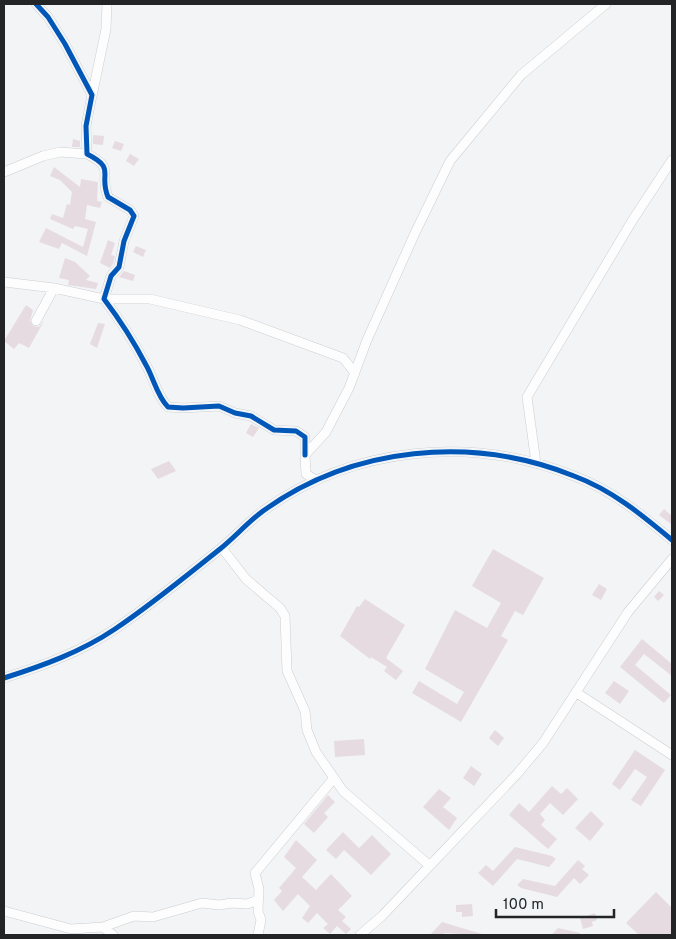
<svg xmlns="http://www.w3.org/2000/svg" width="676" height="939" font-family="Overpass,sans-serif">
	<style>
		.building { fill: #e6dbe0 }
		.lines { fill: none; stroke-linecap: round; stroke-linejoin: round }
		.minor-casing { stroke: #cccecf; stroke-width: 10 }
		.minor { stroke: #fdfdfe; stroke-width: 9 }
		.cycleway-casing { stroke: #f1f4f7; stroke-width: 8 }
		.cycleway { stroke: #0057b8; stroke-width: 5 }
	</style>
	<rect width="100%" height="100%" fill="#f2f4f6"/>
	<path class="building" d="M 93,135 L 104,136 L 103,145 L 93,144 Z
		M 73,139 L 80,141 L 80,147 L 72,147 Z
		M 115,141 L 124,144 L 121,151 L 112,148 Z
		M 130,154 L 139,159 L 134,166 L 126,161 Z
		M 54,167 L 80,187 L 81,179 L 98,182 L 97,201 L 102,202 L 100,208 L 87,205 L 85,219 L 96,222 L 87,256 L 62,243 L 59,249 L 39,242 L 46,228 L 83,247 L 88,229 L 75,226 L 73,229 L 50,219 L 52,214 L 63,218 L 67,204 L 70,205 L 72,192 L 60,180 L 50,176 Z
		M 108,240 L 115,243 L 111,255 L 115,256 L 113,264 L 110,268 L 100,263 Z
		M 136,246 L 146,250 L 143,257 L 133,252 Z
		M 65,258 L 75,262 L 90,276 L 86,280 L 98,283 L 96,289 L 68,285 L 69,280 L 59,278 Z
		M 124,271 L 135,275 L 133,281 L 119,277 Z
		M 26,305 L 33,310 L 30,321 L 33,326 L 39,327 L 44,321 L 29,348 L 19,343 L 14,349 L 4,341 Z
		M 98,323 L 105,324 L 97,348 L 90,344 Z
		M 251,424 L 259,428 L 253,437 L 246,433 Z
		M 169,461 L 176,471 L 158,479 L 151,469 Z
		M 664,509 L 672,516 L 672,525 L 659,515 Z
		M 493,549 L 544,578 L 523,615 L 515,611 L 501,636 L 508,640 L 461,722 L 412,693 L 419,681 L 457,704 L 464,692 L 425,669 L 455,610 L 487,628 L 501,603 L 472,586 Z
		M 599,584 L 607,589 L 601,600 L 592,595 Z
		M 659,591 L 664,595 L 658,601 L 654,597 Z
		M 365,599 L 405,625 L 386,658 L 403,671 L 396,680 L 384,671 L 387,667 L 371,657 L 370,659 L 340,636 L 357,606 L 359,607 Z
		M 642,639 L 672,664 L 672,676 L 644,654 L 635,665 L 671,695 L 664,703 L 620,667 Z
		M 614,681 L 629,691 L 620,704 L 605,693 Z
		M 495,730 L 504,738 L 498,746 L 489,738 Z
		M 364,739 L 365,755 L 335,757 L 334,741 Z
		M 635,750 L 665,770 L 641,806 L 631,800 L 647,777 L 635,769 L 620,790 L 612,784 Z
		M 471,766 L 482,774 L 474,786 L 463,778 Z
		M 552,786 L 561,794 L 567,788 L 578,799 L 563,815 L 550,803 L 540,814 L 545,820 L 541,825 L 557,839 L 548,849 L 509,815 L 519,803 L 529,812 Z
		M 439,789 L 451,798 L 443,807 L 457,818 L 449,830 L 423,807 Z
		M 328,795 L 335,802 L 324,813 L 328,817 L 314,833 L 304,824 Z
		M 591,811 L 604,824 L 590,841 L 575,828 Z
		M 343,832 L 359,848 L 372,835 L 391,854 L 371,875 L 344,850 L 336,859 L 326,850 Z
		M 296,840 L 317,860 L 302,877 L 316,890 L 331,874 L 352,896 L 338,910 L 346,917 L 342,921 L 351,929 L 346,934 L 337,926 L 330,934 L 323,928 L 328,924 L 317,913 L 308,923 L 302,918 L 310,906 L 298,894 L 283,911 L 274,900 L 282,891 L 279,888 L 296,868 L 284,857 Z
		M 515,847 L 552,856 L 556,859 L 549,867 L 517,859 L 493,886 L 478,873 L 486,865 L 493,871 Z
		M 578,860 L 585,866 L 582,869 L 589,875 L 580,884 L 574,878 L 557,897 L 521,888 L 517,885 L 523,879 L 555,886 Z
		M 656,892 L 672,908 L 672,935 L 639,935 L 626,923 Z
		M 472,904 L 473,916 L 462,917 L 462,912 L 456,912 L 456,905 Z
		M 595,913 L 597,920 L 592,922 L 593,926 L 583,929 L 580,918 Z
		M 442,922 L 482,934 L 482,935 L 445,933 L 443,935 L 430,935 Z
		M 558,928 L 580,933 L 580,935 L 551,935 Z"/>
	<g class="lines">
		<defs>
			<path id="minor" d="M 36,4 L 48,17 L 65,44 L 92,95 L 86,126 L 87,154 C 117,169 98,173 108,197 L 130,210 L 134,216 L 124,241 L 119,267 L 111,276 L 104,299 C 120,320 134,342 146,365 C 154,379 157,396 168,407 L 183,408 L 219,406 L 235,413 L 251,416 L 274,430 L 296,431 L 305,437 L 305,455
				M 92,96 L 106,29 L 107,4
				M 4,172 L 43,156 L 60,152 L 87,154
				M 4,282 L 54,288 L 104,299 L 150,299 L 240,320 L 343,358 L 355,373
				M 36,321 L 54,288
				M 536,463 L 527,397 L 632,221 L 672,160
				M 316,480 L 306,474 L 305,455 L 326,432 L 349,388 L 367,340 L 415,233 L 450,161 L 521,75 L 606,4
				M 222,548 L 246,579 L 280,608 L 285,616 L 287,671 L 305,711 L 307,730 L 316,752 L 343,791 L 429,865
				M 4,678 C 42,666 81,652 115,629 C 151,605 186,576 220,549 C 235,537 248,522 263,511 C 353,446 472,435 574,476 C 612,490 642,515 672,540
				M 577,693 L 672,755
				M 4,911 L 71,929 L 103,927 L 134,916 L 153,917 L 202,903 L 219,905 L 232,903 L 247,904 L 258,900
				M 103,927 L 113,935
				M 258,935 L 261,920 L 258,911 L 259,889 L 255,873 L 334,778
				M 360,935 L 382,916 L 517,774 L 543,743 L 628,612 L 672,559"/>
		</defs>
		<use href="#minor" class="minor-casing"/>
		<use href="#minor" class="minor"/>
		<defs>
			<path id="cycleway" d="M 36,4 L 48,17 L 65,44 L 92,95 L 86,126 L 87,154 C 117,169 98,173 108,197 L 130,210 L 134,216 L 124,241 L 119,267 L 111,276 L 104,299 C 120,320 134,342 146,365 C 154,379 157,396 168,407 L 183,408 L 219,406 L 235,413 L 251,416 L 274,430 L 296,431 L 305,437 L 305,455
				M 4,678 C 42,666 81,652 115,629 C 151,605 186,576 220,549 C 235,537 248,522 263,511 C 353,446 472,435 574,476 C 612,490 642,515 672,540"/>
		</defs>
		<use href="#cycleway" class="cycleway-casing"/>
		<use href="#cycleway" class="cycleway"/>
	</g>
	<rect width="676" height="939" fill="none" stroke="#232426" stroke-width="10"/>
	<path d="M496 909v8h118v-8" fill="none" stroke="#232426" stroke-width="2.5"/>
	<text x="503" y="909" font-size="15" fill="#232426" stroke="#f1f4f7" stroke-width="4" paint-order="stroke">100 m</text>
</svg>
